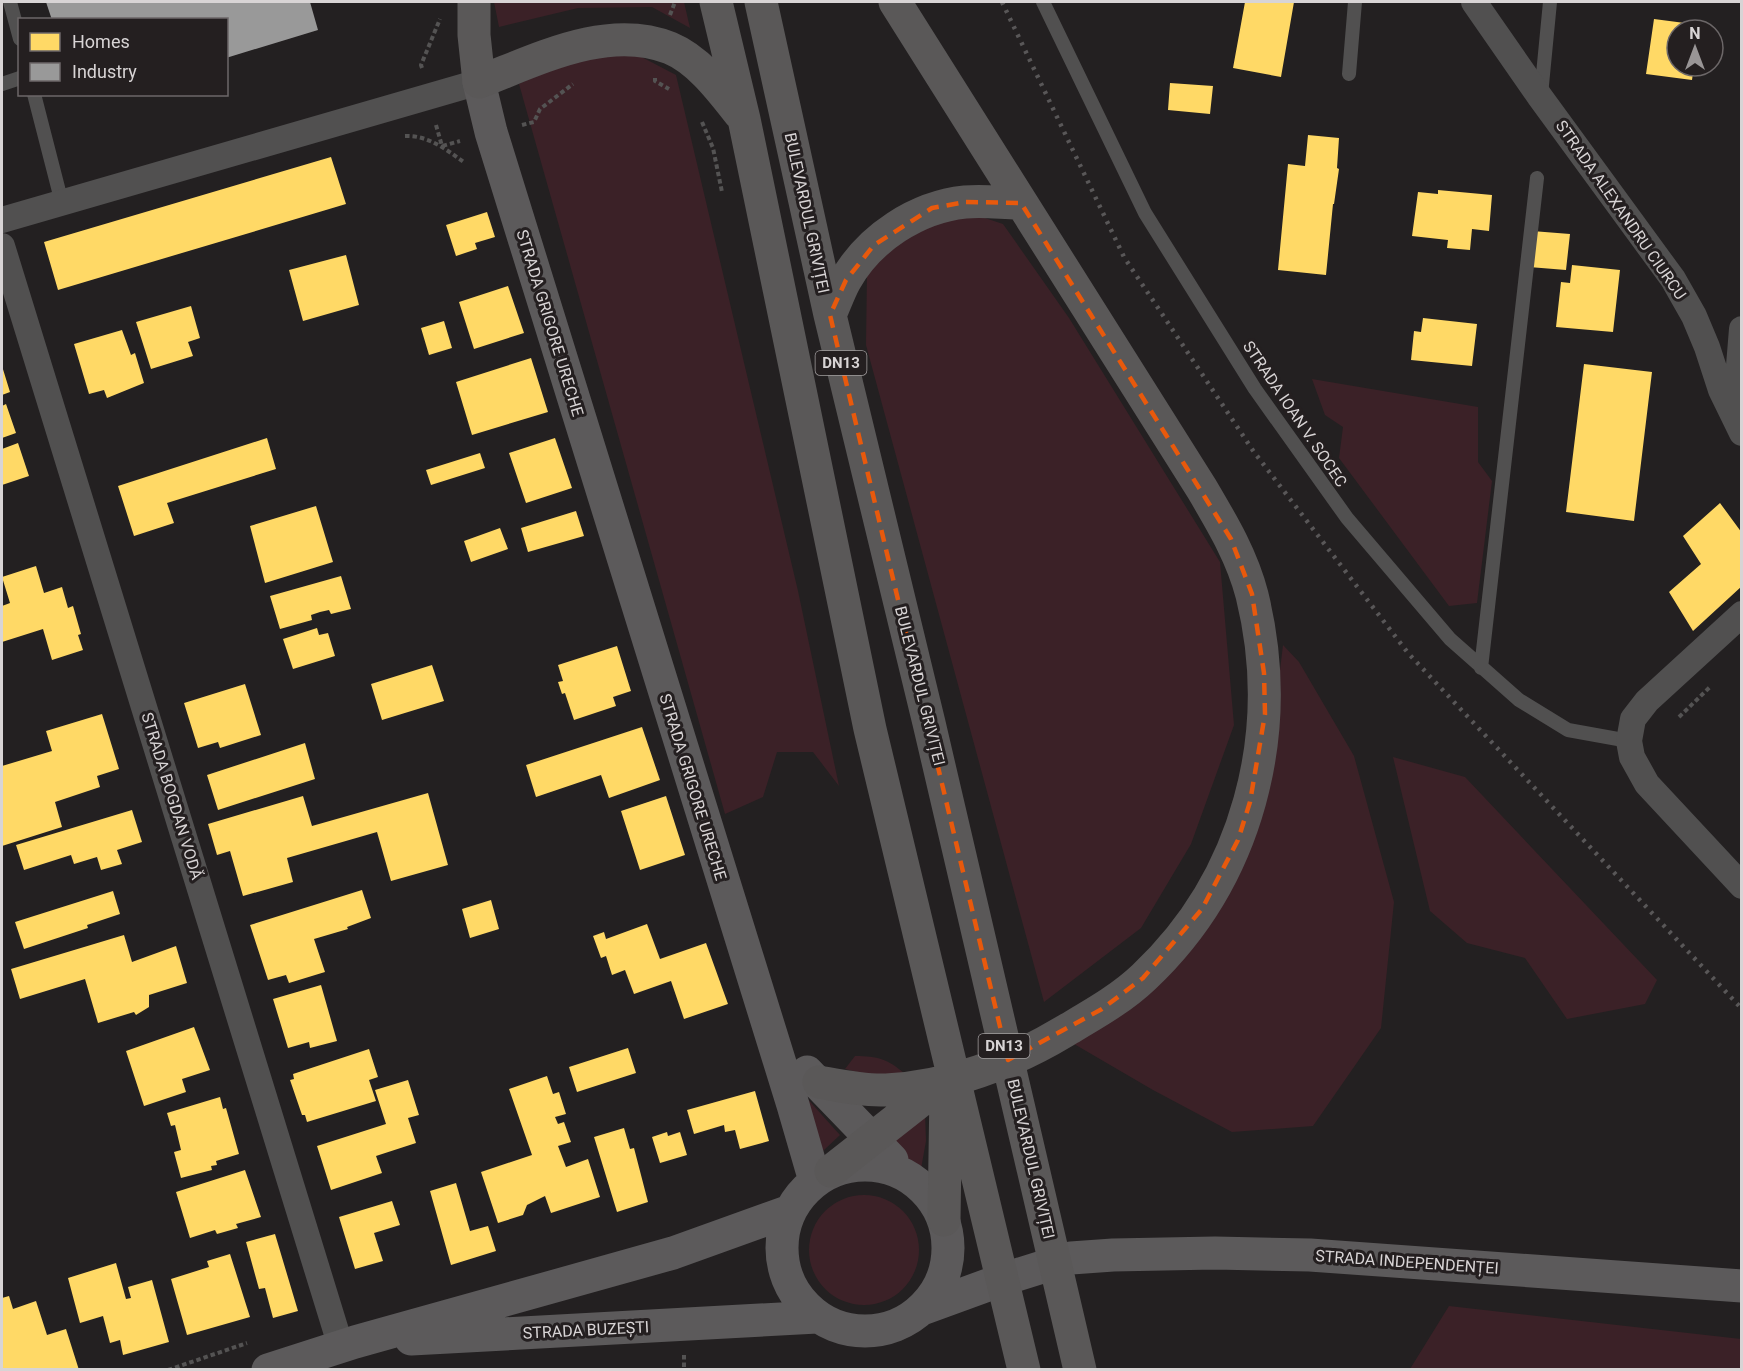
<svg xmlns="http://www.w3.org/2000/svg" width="1743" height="1371" font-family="Roboto,sans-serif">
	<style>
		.green { fill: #3b2127 }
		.homes { fill: #ffd966 }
		.industry { fill: #999 }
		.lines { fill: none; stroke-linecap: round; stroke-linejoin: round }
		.path { stroke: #545353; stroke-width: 4; stroke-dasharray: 4.5 3; stroke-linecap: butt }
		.lane { stroke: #515050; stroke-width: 14 }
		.street { stroke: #515050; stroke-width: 26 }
		.secondary { stroke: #5c5a5b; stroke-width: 33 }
		.primary { stroke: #5a5858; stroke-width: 33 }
		.rail { stroke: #595758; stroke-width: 4.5; stroke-dasharray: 3 6; stroke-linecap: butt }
		.marked { fill: none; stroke: #e8590c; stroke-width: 4.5; stroke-dasharray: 12 8; stroke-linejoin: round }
		.labels { text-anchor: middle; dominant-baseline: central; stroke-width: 6; stroke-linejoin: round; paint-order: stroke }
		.shield { fill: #241f20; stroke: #a29e9f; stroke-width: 1.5 }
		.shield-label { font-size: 15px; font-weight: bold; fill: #d8d4d5 }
		.street-label { font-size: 16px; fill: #d8d4d5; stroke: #241f20 }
	</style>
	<rect width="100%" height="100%" fill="#232021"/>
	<path class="green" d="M 494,2 L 684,2 L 690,28 L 652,7 L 578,8 L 499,27 Z
		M 580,53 L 634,53 L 676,75 L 798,591 L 839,786 L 813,752 L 777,752 L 763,797 L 725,814 L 519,84 Z
		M 973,214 L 1003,224 L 1069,318 L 1220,562 L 1234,725 L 1191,844 L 1141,928 L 1044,1002 L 866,345 L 867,273 L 914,226 Z
		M 1312,379 L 1478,407 L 1478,462 L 1492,481 L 1477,603 L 1449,606 L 1339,458 L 1343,427 L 1325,415 Z
		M 1283,645 L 1299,662 L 1354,756 L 1394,902 L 1381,1028 L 1313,1126 L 1232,1132 L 1153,1090 L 1069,1041 L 1150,983 L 1263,811 Z
		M 1393,757 L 1465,777 L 1657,980 L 1645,1004 L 1567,1019 L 1525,958 L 1467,943 L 1430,911 Z
		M 855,1056 C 878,1056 888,1059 905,1074 L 877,1077 L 845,1069 Z
		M 786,1075 L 840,1135 L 823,1151 Z
		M 925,1112 L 926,1141 L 919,1180 L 891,1144 Z
		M809 1250a55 55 0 1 1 110 0a55 55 0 1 1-110 0Z
		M 1449,1306 L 1741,1339 L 1741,1369 L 1410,1369 Z"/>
	<path class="homes" d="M 1245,2 L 1294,2 L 1281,77 L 1233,68 Z
		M 1654,19 L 1700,25 L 1699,30 L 1677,30 L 1677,66 L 1694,66 L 1692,80 L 1646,74 Z
		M 1170,83 L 1213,86 L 1210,114 L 1168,110 Z
		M 1308,135 L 1339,138 L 1337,168 L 1339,169 L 1334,204 L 1333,204 L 1326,275 L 1278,270 L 1288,164 L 1305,166 Z
		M 331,157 L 346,204 L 58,290 L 44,242 Z
		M 1438,190 L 1492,195 L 1489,231 L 1472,229 L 1470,250 L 1447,248 L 1448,240 L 1412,236 L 1418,192 L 1438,194 Z
		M 487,212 L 495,237 L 475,243 L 477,249 L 456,256 L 446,225 Z
		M 1532,231 L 1570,234 L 1566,270 L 1529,267 Z
		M 346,255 L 359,305 L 303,321 L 289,270 Z
		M 1572,265 L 1620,270 L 1613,332 L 1556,327 L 1561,282 L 1570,283 Z
		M 508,286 L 524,333 L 474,349 L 459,302 Z
		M 191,306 L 200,338 L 188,342 L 193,356 L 151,369 L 136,322 Z
		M 1423,318 L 1477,324 L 1472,366 L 1411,360 L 1414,331 L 1421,332 Z
		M 444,321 L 452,348 L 429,355 L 421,328 Z
		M 122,330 L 131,355 L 135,353 L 144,383 L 107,398 L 104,390 L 89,394 L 74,344 Z
		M 531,358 L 548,412 L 472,435 L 456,382 Z
		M 1584,364 L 1652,372 L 1634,521 L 1566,512 Z
		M 2,366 L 10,392 L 2,395 Z
		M 6,404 L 16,433 L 2,438 L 2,406 Z
		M 267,438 L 276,469 L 167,503 L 174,523 L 134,536 L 118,486 Z
		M 555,438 L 572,488 L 526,503 L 509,453 Z
		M 18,443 L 29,476 L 2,485 L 2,449 Z
		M 480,453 L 485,468 L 431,485 L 426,470 Z
		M 1720,503 L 1742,533 L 1742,586 L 1693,631 L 1669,592 L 1701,564 L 1683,536 Z
		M 316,506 L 333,562 L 265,583 L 250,526 Z
		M 576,511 L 584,536 L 528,552 L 521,528 Z
		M 500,528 L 508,549 L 471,562 L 464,541 Z
		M 36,566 L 44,593 L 62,587 L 68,608 L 73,606 L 81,634 L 78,635 L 83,650 L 52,660 L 43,629 L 2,642 L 2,606 L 10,603 L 2,577 Z
		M 341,576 L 351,609 L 331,614 L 329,610 L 320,612 L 311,615 L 312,620 L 280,629 L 270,596 Z
		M 317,628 L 319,635 L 328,633 L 335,656 L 293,669 L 283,639 Z
		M 617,646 L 631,691 L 613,697 L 616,706 L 574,720 L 565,693 L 562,694 L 558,682 L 563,681 L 558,665 Z
		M 432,665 L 444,701 L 382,720 L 371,684 Z
		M 245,684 L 261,735 L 220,748 L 218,742 L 198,748 L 184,703 Z
		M 102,714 L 119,769 L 97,776 L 100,787 L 55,802 L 62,827 L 2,846 L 2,766 L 52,751 L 46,731 Z
		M 642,727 L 660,780 L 609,798 L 601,775 L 536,797 L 526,765 Z
		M 305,743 L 315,779 L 218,810 L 207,775 Z
		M 428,793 L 448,865 L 391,881 L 377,832 L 287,858 L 293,882 L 243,896 L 230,851 L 217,855 L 208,824 L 303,796 L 312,826 Z
		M 666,796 L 685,855 L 640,870 L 621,811 Z
		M 132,810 L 142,842 L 117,850 L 122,864 L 101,870 L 97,857 L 74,864 L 71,855 L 24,870 L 16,845 Z
		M 362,890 L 371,918 L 347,927 L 348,929 L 314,939 L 325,972 L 289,983 L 286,975 L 268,980 L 250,925 Z
		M 113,891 L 120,914 L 87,925 L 88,928 L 24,949 L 15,922 Z
		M 491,900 L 499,929 L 470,938 L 462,909 Z
		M 647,924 L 660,959 L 706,943 L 728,1004 L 684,1019 L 671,981 L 634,994 L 625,970 L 612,975 L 606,956 L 601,958 L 593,936 L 604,932 L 606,939 Z
		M 124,935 L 132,962 L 176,946 L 187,983 L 149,995 L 149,1007 L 136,1015 L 134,1012 L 98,1023 L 85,979 L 20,999 L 11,969 Z
		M 321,985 L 337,1041 L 310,1048 L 309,1042 L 288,1048 L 273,999 Z
		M 194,1027 L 210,1070 L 182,1079 L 186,1092 L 144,1106 L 126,1051 Z
		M 628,1048 L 636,1073 L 577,1092 L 569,1067 Z
		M 369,1049 L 378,1077 L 369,1080 L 376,1101 L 307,1122 L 305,1115 L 302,1115 L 290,1080 L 294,1079 L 293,1074 Z
		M 547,1076 L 553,1094 L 559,1092 L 566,1114 L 555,1117 L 558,1124 L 564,1122 L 571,1142 L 558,1146 L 566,1167 L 588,1159 L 600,1197 L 551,1213 L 545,1196 L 527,1205 L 523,1215 L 498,1223 L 481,1172 L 532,1155 L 509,1089 Z
		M 408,1080 L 419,1115 L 408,1118 L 416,1143 L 376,1156 L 382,1173 L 331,1190 L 317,1146 L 386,1124 L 375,1090 Z
		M 755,1091 L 769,1141 L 740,1149 L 735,1130 L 725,1132 L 724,1125 L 694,1134 L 687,1110 Z
		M 220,1097 L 223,1109 L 226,1108 L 239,1154 L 216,1161 L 217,1165 L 211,1166 L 212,1170 L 181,1178 L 174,1152 L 181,1150 L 175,1125 L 171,1126 L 167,1113 Z
		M 624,1128 L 630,1149 L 634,1148 L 648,1202 L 617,1212 L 594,1137 Z
		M 667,1132 L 668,1136 L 680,1132 L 687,1155 L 660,1163 L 652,1137 Z
		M 245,1170 L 261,1217 L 236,1224 L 238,1228 L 217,1234 L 215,1230 L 190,1238 L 176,1192 Z
		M 456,1183 L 470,1231 L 488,1226 L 496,1251 L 451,1265 L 430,1191 Z
		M 392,1201 L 400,1225 L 374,1233 L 383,1261 L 355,1269 L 339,1217 Z
		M 275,1234 L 298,1311 L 273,1318 L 265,1288 L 259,1289 L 246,1242 Z
		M 230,1254 L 250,1317 L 187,1335 L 171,1279 L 209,1267 L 207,1261 Z
		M 116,1263 L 126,1299 L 131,1298 L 128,1287 L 152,1280 L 169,1342 L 123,1355 L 120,1340 L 110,1343 L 103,1316 L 80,1323 L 68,1278 Z
		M 9,1296 L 13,1309 L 36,1301 L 47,1335 L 66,1329 L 79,1370 L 2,1370 L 2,1298 Z"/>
	<path class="industry" d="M 46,2 L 310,2 L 318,30 L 226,58 L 226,20 L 52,20 Z"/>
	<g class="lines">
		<path class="path" d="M 670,15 L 675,2
			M 422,68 L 421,65 L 440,19
			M 655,78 L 655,81 L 669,89
			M 702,122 L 713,148 L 722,192
			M 436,125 L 442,146 L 460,141
			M 522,125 L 534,122 L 540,109 L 573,84
			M 405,136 C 428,135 447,150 465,163
			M 1679,717 L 1711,686
			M 684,1355 L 684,1370
			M 168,1370 L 247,1343"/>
		<path class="lane" d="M 10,2 L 20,39
			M 1043,2 L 1145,213 L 1255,389 L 1347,518 L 1450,639 L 1519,700 L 1568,730 L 1629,741
			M 1349,74 L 1355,2
			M 2,84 L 20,78
			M 34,94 L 62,203
			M 1541,95 L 1550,2
			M 1481,668 L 1537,178"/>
		<path class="street" d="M 1474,2 L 1540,97 L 1673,279 L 1694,316 L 1707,347 L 1721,390 L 1742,433
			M 2,220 L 479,82
			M 2,246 L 341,1347
			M 1735,415 L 1742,329
			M 1742,614 L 1647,701 L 1633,719 L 1629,741 L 1632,757 L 1647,784 L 1742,886"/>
		<path class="secondary" d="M 479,82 L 491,132 L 793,1105 L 815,1181
			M 807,1072 L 892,1160
			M782 1248a83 83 0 1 1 166 0a83 83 0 1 1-166 0Z
			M 922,1309 L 1007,1278 L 1071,1258 L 1113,1255 L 1215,1253 L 1310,1255 L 1742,1286
			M 411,1339 L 817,1317
			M 268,1370 L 355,1342 L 673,1253 L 790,1211"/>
		<path class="primary" d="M 474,2 L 474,35 L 479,82 C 537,60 607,23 670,48 C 699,60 721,90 740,114
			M 716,2 L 744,119 L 870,729 L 1024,1370
			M 761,2 L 830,315 L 929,723 L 1080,1370
			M 830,315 C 835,304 839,292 845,281 C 869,238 917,207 965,202 C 984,200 1003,203 1021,203
			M 819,1082 C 841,1086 864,1091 886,1090 C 949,1087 1012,1063 1065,1031 C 1092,1015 1121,999 1144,977 C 1248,879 1286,733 1252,595 C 1242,556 1222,523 1202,489 L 895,2
			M 831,1171 L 943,1083
			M 944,1220 L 946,1090"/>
		<path class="rail" d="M 1002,2 L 1124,257 L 1254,452 L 1408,653 L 1742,1009"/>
	</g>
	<path class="marked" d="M 966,202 L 1021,203 L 1231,539 L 1252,594 L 1264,673 L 1265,714 L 1250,802 L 1238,840 L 1202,909 L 1143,978 L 1102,1009 L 1008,1060 L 830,315 L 846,280 L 874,245 L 932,208 Z"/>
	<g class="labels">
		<g class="shield">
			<rect x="815.5" y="351" width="51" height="24" rx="4.5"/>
			<rect x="978.5" y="1034" width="51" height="24" rx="4.5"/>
		</g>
		<g class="shield-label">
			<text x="841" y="363">DN13</text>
			<text x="1004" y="1046">DN13</text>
		</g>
		<g class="street-label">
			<text transform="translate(1621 210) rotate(55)">STRADA ALEXANDRU CIURCU</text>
			<text transform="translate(807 213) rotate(78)">BULEVARDUL GRIVIȚEI</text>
			<text transform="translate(550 323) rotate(73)">STRADA GRIGORE URECHE</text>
			<text transform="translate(1295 414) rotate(56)">STRADA IOAN V. SOCEC</text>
			<text transform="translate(920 686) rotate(76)">BULEVARDUL GRIVIȚEI</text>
			<text transform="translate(693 787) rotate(73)">STRADA GRIGORE URECHE</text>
			<text transform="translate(172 796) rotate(73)">STRADA BOGDAN VODĂ</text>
			<text transform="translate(1031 1159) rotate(77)">BULEVARDUL GRIVIȚEI</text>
			<text transform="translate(1407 1262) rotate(4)">STRADA INDEPENDENȚEI</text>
			<text transform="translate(586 1330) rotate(-3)">STRADA BUZEȘTI</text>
		</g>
	</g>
	<rect width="1743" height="1371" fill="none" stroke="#d8d4d5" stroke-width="6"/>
	<rect x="18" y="18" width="210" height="78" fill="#241f20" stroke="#6c6768" stroke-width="1.5"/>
	<rect x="30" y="33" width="30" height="18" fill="#ffd966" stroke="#6c6768" stroke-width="1.5"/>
	<text x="72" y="48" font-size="18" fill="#d8d4d5">Homes</text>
	<rect x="30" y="63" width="30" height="18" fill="#999999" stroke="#6c6768" stroke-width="1.5"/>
	<text x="72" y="78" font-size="18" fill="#d8d4d5">Industry</text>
	<g transform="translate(1695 48)"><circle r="28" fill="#241f20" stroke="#6c6768" stroke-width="1.5"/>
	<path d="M0-4.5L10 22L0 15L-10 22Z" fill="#999596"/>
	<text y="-9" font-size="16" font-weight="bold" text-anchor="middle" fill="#d8d4d5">N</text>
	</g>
</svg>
